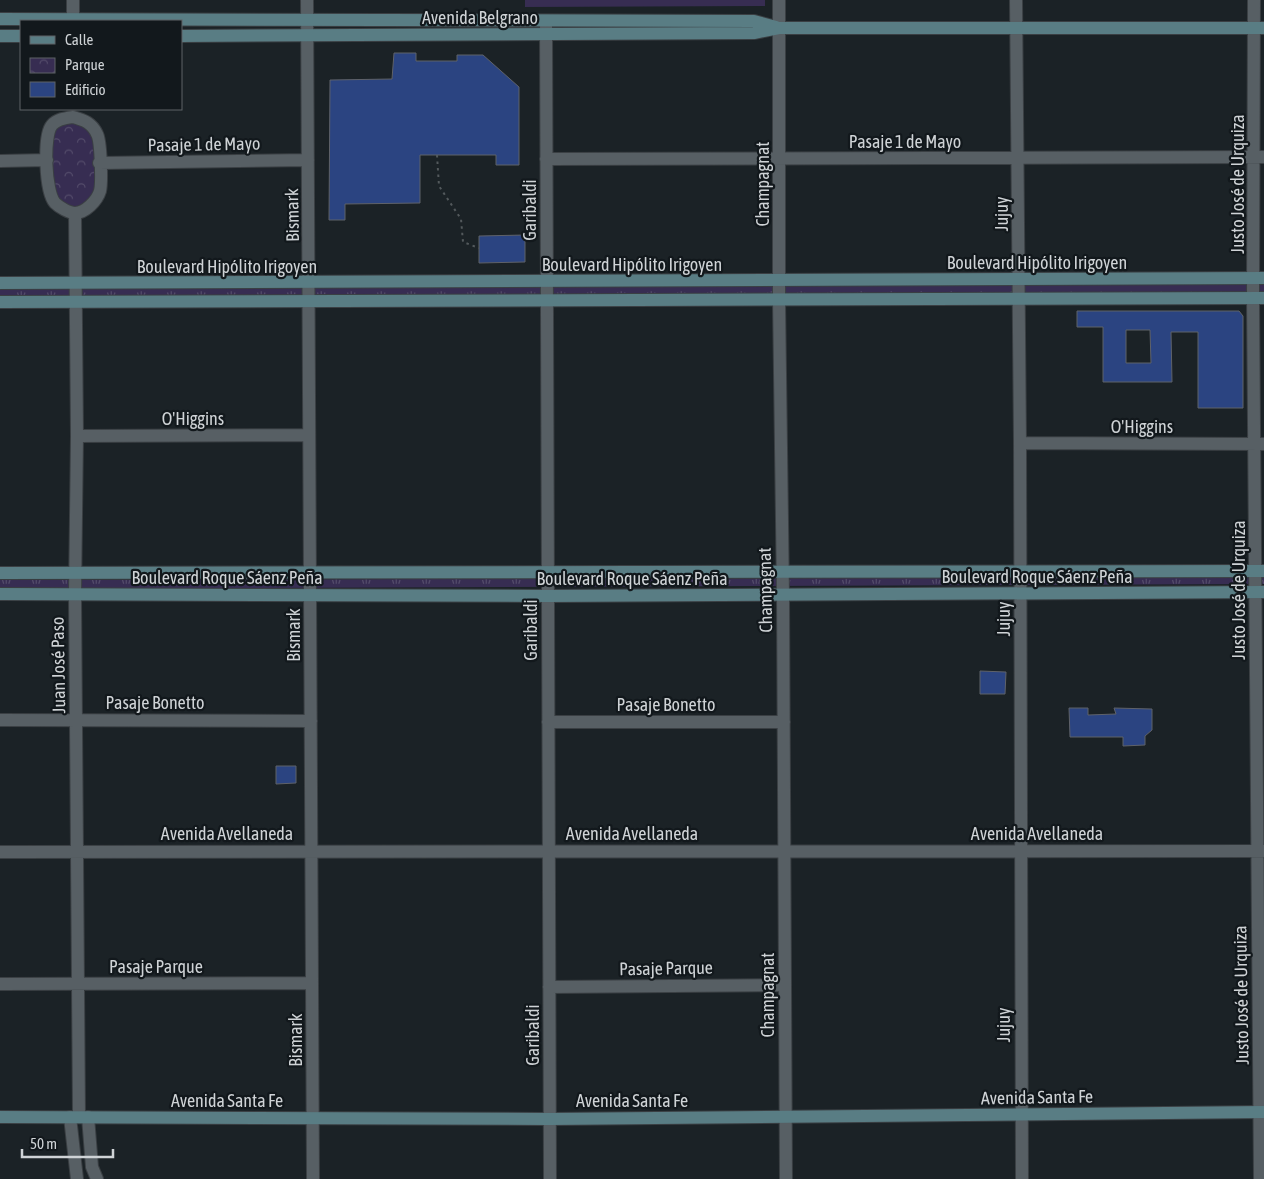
<svg xmlns="http://www.w3.org/2000/svg" width="1264" height="1179" font-family="'Asap Condensed',sans-serif">
	<style>
		.grass { fill: url(#grass-tufts) }
		.park { fill: url(#park-crowns) }
		.pitch { fill: #372d52 }
		.building { fill: #2b4481; stroke: #5f6269; fill-rule: evenodd }
		.lines { fill: none; stroke-linecap: round; stroke-linejoin: round }
		.street-casing { stroke: #3a3f43; stroke-width: 14 }
		.secondary-casing { stroke: #3a3f43; stroke-width: 14 }
		.path { stroke: #53595c; stroke-width: 2; stroke-dasharray: 2.5 4; stroke-linecap: butt }
		.street { stroke: #575f64; stroke-width: 12 }
		.secondary { stroke: #597d84; stroke-width: 12 }
		.labels { text-anchor: middle; dominant-baseline: central; stroke-width: 4.5; stroke-linejoin: round; paint-order: stroke }
		.street-label { font-size: 18px; fill: #cfd3d6; stroke: #12181c }
	</style>
	<defs>
		<pattern id="grass-tufts" width="24" height="20" patternUnits="userSpaceOnUse" patternTransform="scale(1.25)"><rect width="24" height="20" fill="#372d52"/><path d="M3 7l-1-3M5 7V3M7 7l1-3M15 17l-1-3M17 17v-4M19 17l1-3" fill="none" stroke="#534b6a"/></pattern>
		<pattern id="park-crowns" width="20" height="18" patternUnits="userSpaceOnUse" patternTransform="scale(1.25)"><rect width="20" height="18" fill="#372d52"/><path d="M2 6a3 3 0 1 1 6 0M12 15a3 3 0 1 1 6 0" fill="none" stroke="#534b6a"/></pattern>
	</defs>
	<rect width="100%" height="100%" fill="#1b2226"/>
	<path class="grass" d="M 1264,278 L 1264,298 L 0,302 L 0,283 Z
		M 1264,577 L 1264,584 L 0,589 L 0,580 Z"/>
	<path class="park" d="M 60,120 L 92,126 L 100,191 L 75,213 L 49,190 L 52,124 Z"/>
	<path class="pitch" d="M 525,0 L 765,0 L 765,6 L 525,7 Z"/>
	<path class="building" d="M 394,53 L 416,53 L 416,61 L 457,61 L 457,55 L 483,55 L 519,87 L 519,165 L 496,165 L 496,155 L 420,155 L 420,203 L 345,204 L 345,220 L 329,220 L 330,80 L 392,79 Z
		M 525,235 L 525,262 L 479,263 L 479,236 Z
		M 1077,311 L 1239,311 L 1243,316 L 1243,408 L 1198,408 L 1198,332 L 1171,332 L 1172,382 L 1103,382 L 1103,327 L 1077,327 ZM 1126,330 L 1150,330 L 1151,363 L 1126,363 Z
		M 980,671 L 1006,672 L 1005,694 L 980,694 Z
		M 1069,708 L 1088,708 L 1088,715 L 1116,714 L 1114,708 L 1152,709 L 1152,730 L 1145,736 L 1145,745 L 1123,746 L 1123,737 L 1070,737 Z
		M 276,766 L 296,766 L 296,783 L 276,784 Z"/>
	<g class="lines">
		<defs>
			<path id="street" d="M 73,0 L 73,21
				M 307,0 L 313,1179
				M 779,0 L 779,300 L 783,595 L 786,1179
				M 1016,0 L 1020,443 L 1022,1179
				M 1254,0 L 1253,298 L 1260,1179
				M 546,24 L 550,1179
				M 73,117 C 84,120 92,123 97,134 C 101,141 102,183 100,191 C 97,201 85,213 75,213 C 69,213 59,207 55,203 C 45,192 43,135 52,125 C 57,119 66,118 73,117 Z
				M 546,159 L 1264,157
				M 0,161 L 47,160
				M 99,163 L 308,160
				M 75,213 L 77,436 L 75,594 L 79,1117
				M 77,436 L 309,435
				M 1020,443 L 1264,444
				M 0,720 L 311,721
				M 548,722 L 784,722
				M 0,852 L 1264,851
				M 0,984 L 312,983
				M 549,987 L 784,985
				M 70,1117 L 77,1179
				M 88,1117 L 92,1167 L 97,1179"/>
			<path id="secondary" d="M 0,19 L 754,21 L 776,27
				M 0,36 L 21,36
				M 181,36 L 754,33 L 779,28 L 1264,28
				M 0,283 L 1264,278
				M 0,302 L 1264,298
				M 0,573 L 1264,571
				M 0,594 L 548,596 L 1264,592
				M 0,1117 L 549,1119 L 1264,1112"/>
		</defs>
		<use href="#street" class="street-casing"/>
		<use href="#secondary" class="secondary-casing"/>
		<path class="path" d="M 437,155 L 439,186 L 461,219 L 463,242 L 479,248"/>
		<use href="#street" class="street"/>
		<use href="#secondary" class="secondary"/>
	</g>
	<g class="labels">
		<g class="street-label">
			<text x="480" y="17">Avenida Belgrano</text>
			<text x="905" y="141">Pasaje 1 de Mayo</text>
			<text transform="translate(204 144) rotate(-1)">Pasaje 1 de Mayo</text>
			<text transform="translate(762 184) rotate(-90)">Champagnat</text>
			<text transform="translate(1237 184) rotate(-90)">Justo José de Urquiza</text>
			<text transform="translate(529 210) rotate(-90)">Garibaldi</text>
			<text transform="translate(1001 214) rotate(-90)">Jujuy</text>
			<text transform="translate(292 215) rotate(-91)">Bismark</text>
			<text x="1037" y="262">Boulevard Hipólito Irigoyen</text>
			<text x="632" y="264">Boulevard Hipólito Irigoyen</text>
			<text x="227" y="266">Boulevard Hipólito Irigoyen</text>
			<text x="193" y="418">O'Higgins</text>
			<text x="1142" y="426">O'Higgins</text>
			<text x="1037" y="576">Boulevard Roque Sáenz Peña</text>
			<text x="227" y="577">Boulevard Roque Sáenz Peña</text>
			<text x="632" y="578">Boulevard Roque Sáenz Peña</text>
			<text transform="translate(765 590) rotate(-91)">Champagnat</text>
			<text transform="translate(1238 590) rotate(-90)">Justo José de Urquiza</text>
			<text transform="translate(1003 619) rotate(-90)">Jujuy</text>
			<text transform="translate(530 630) rotate(-90)">Garibaldi</text>
			<text transform="translate(293 635) rotate(-90)">Bismark</text>
			<text transform="translate(58 665) rotate(-91)">Juan José Paso</text>
			<text x="155" y="702">Pasaje Bonetto</text>
			<text x="666" y="704">Pasaje Bonetto</text>
			<text x="227" y="833">Avenida Avellaneda</text>
			<text x="632" y="833">Avenida Avellaneda</text>
			<text x="1037" y="833">Avenida Avellaneda</text>
			<text x="156" y="966">Pasaje Parque</text>
			<text transform="translate(666 968) rotate(-1)">Pasaje Parque</text>
			<text transform="translate(767 995) rotate(-90)">Champagnat</text>
			<text transform="translate(1241 995) rotate(-91)">Justo José de Urquiza</text>
			<text transform="translate(1003 1025) rotate(-90)">Jujuy</text>
			<text transform="translate(532 1035) rotate(-90)">Garibaldi</text>
			<text transform="translate(295 1040) rotate(-90)">Bismark</text>
			<text transform="translate(1037 1097) rotate(-1)">Avenida Santa Fe</text>
			<text x="227" y="1100">Avenida Santa Fe</text>
			<text x="632" y="1100">Avenida Santa Fe</text>
		</g>
	</g>
	<rect x="20" y="20" width="162" height="90" fill="#12181c" stroke="#5e6366"/>
	<rect x="30" y="36" width="25" height="8" fill="#597d84" stroke="#5e6366"/>
	<text x="65" y="45" font-size="15" fill="#cfd3d6">Calle</text>
	<rect x="30" y="58" width="25" height="15" fill="url(#park-crowns)" stroke="#5e6366"/>
	<text x="65" y="70" font-size="15" fill="#cfd3d6">Parque</text>
	<rect x="30" y="82" width="25" height="15" fill="#2b4481" stroke="#5e6366"/>
	<text x="65" y="95" font-size="15" fill="#cfd3d6">Edificio</text>
	<path d="M22 1149v8h91v-8" fill="none" stroke="#cfd3d6" stroke-width="2.5"/>
	<text x="30" y="1149" font-size="15" fill="#cfd3d6" stroke="#12181c" stroke-width="4" paint-order="stroke">50 m</text>
</svg>
